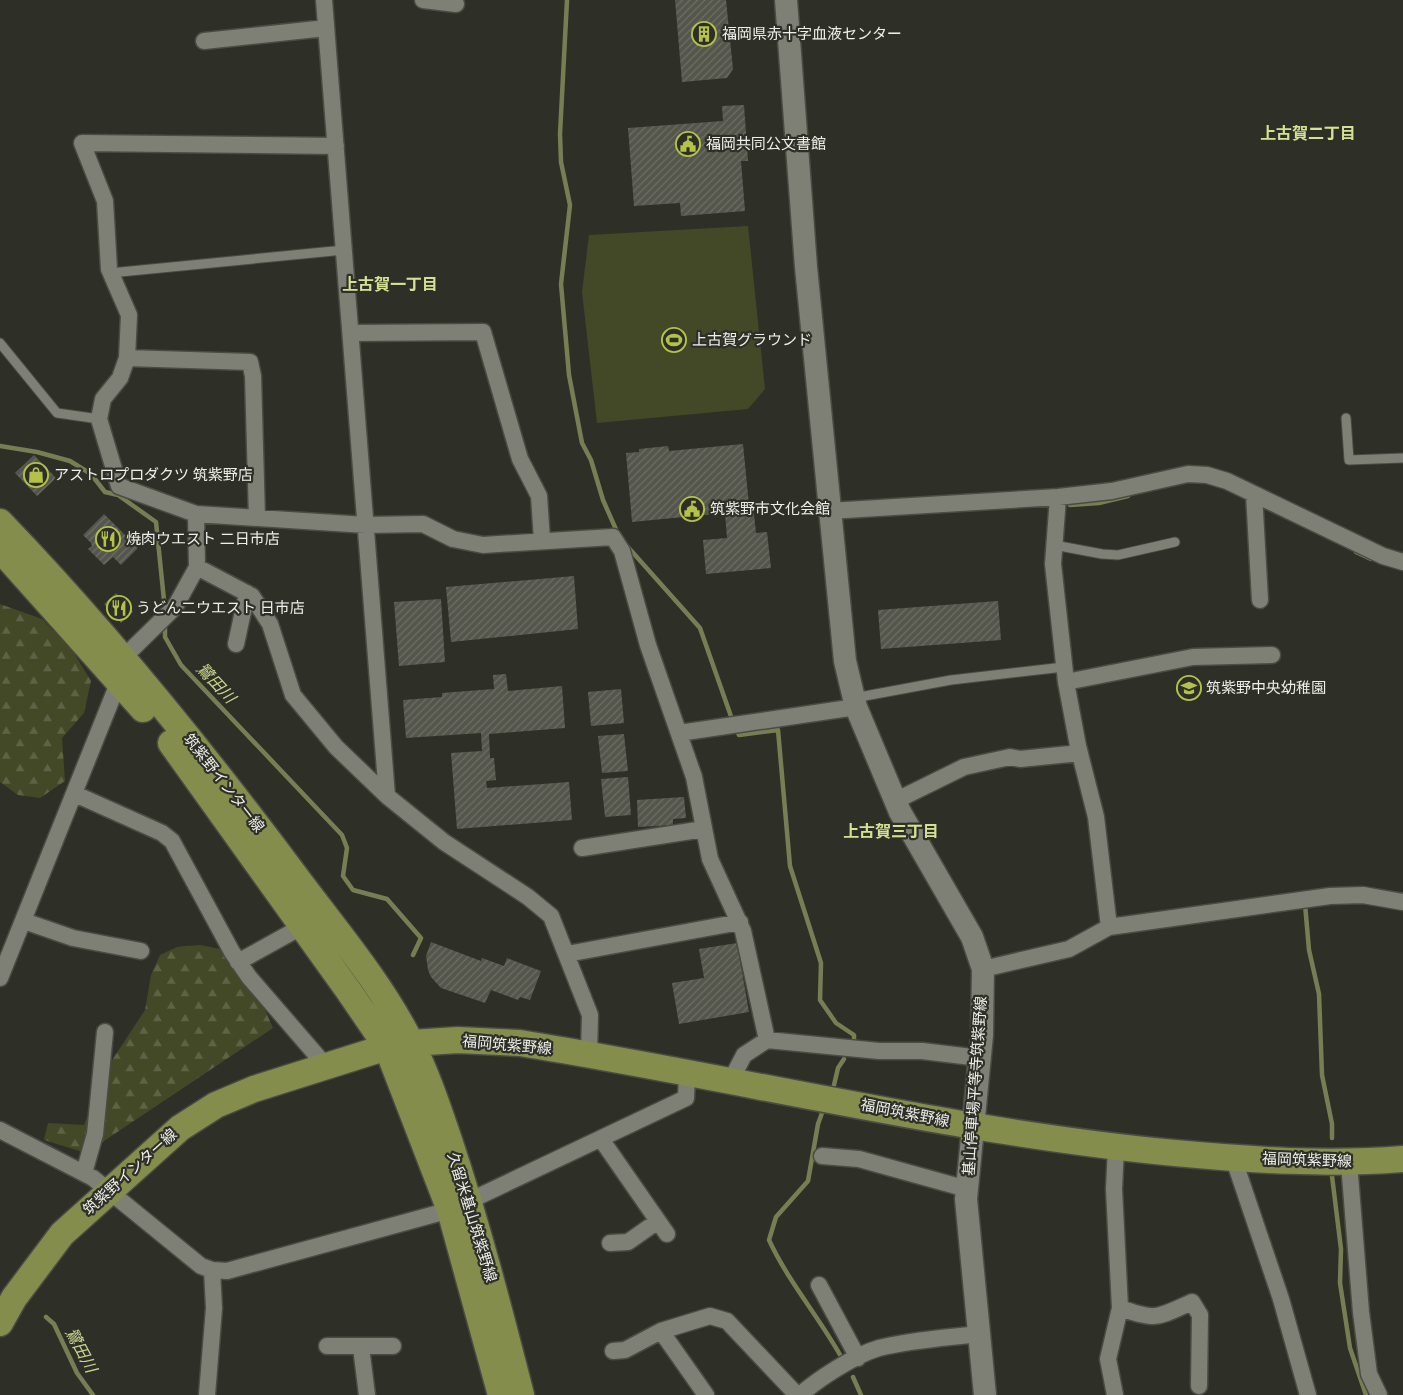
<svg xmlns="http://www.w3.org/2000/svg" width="1403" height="1395" font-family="Rubik,'Noto Sans JP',sans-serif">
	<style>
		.grass { fill: #434827 }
		.forest { fill: url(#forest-firs) }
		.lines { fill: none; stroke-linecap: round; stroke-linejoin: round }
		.stream { stroke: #787e54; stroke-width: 4.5 }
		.building { fill: url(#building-hatch) }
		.lane-casing { stroke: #4a4c44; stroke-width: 11 }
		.street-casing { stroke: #4a4c44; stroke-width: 19 }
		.secondary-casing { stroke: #4a4c44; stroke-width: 25 }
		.primary-casing { stroke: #4a4c44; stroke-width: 29 }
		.lane { stroke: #7e8076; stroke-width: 9 }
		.street { stroke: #7e8076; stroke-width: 16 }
		.secondary { stroke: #7e8076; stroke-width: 22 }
		.primary { stroke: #858d4d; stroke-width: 26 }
		.labels { text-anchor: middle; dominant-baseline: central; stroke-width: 4.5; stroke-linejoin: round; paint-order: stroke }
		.poi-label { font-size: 15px; fill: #eeefea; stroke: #2e3027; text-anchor: start }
		.street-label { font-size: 15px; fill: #eeefea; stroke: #2e3027 }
		.neighbourhood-label { font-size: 16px; font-weight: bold; fill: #d5e093; stroke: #2e3027 }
		.water-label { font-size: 16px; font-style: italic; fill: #cbd590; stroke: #2e3027 }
	</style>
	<defs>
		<pattern id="forest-firs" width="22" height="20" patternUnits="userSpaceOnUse" patternTransform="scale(1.25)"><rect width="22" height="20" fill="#434827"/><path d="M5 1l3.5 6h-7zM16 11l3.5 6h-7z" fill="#5e6346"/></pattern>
		<pattern id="building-hatch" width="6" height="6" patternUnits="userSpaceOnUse" patternTransform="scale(1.25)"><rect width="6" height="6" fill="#54564c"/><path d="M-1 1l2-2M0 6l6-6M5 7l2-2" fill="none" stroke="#6d6f66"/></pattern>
	</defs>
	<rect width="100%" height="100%" fill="#2e3027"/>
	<path class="grass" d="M 748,226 L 765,389 L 748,409 L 597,423 L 582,292 L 589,235 Z"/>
	<path class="forest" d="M 0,604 L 42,619 L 72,650 L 91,681 L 84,713 L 62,738 L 65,781 L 40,798 L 18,795 L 0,782 Z
		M 200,945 L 220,949 L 245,965 L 273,1028 L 86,1153 L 44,1140 L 48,1123 L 84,1125 L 105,1071 L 145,1010 L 151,975 L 160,955 L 177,947 Z"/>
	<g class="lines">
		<path class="stream" d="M 567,0 L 560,134 L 561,162 L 570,205 L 561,284 L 569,375 L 582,443 L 591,460 L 603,500 L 618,534
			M 0,446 L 37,452 L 70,461 L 91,474 L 105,492 L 118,495 L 156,522 L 165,610
			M 1070,505 L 1099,503 L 1128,496
			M 627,546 L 700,628 L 733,722
			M 1356,552 L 1371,559
			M 165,622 L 165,637 L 181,665 L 342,835 L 347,848 L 343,876 L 353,890 L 387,899 L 421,938 L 413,955
			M 736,729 L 739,735 L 778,730 L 790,866 L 821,963 L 820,1000 L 836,1023 L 854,1035 L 854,1044
			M 1305,904 L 1309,950 L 1319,994 L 1322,1075 L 1332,1124 L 1332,1138
			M 834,1085 L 838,1068 L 844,1059
			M 822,1113 L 818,1124 L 808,1181 L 776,1217 L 769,1240 C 789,1283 820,1318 843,1360
			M 1332,1176 L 1341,1249 L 1340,1283 L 1350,1348 L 1366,1395
			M 46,1317 L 54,1324 L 77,1373 L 93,1395
			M 853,1377 L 861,1395"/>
	</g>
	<path class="building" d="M 675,0 L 726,0 L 733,69 L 727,78 L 682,82 Z
		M 744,105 L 748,161 L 741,161 L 745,211 L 681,216 L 680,203 L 634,206 L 628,128 L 723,121 L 722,106 Z
		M 743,444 L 749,505 L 753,505 L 756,533 L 767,532 L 771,568 L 706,574 L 703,540 L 727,538 L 725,513 L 632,522 L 626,453 L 639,452 L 639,449 L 668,446 L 669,451 Z
		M 34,455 L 56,478 L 37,496 L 15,473 Z
		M 104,514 L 138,548 L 121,565 L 113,557 L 104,565 L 88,549 L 92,546 L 91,543 L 83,535 Z
		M 574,576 L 578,629 L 451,642 L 446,587 Z
		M 116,593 L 133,612 L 121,623 L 104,604 Z
		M 441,599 L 445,662 L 399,666 L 394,602 Z
		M 998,601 L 1001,640 L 881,649 L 878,610 Z
		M 506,674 L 508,691 L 562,686 L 565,728 L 489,734 L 490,758 L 494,758 L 496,780 L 486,781 L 487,788 L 569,782 L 572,820 L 457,829 L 451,753 L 482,751 L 481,733 L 406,738 L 403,700 L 442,697 L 442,693 L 494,689 L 493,675 Z
		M 621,689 L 624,723 L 591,726 L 588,692 Z
		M 624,734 L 628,771 L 602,773 L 598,736 Z
		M 628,777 L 631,815 L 605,817 L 601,779 Z
		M 684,797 L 686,818 L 673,819 L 673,825 L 638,827 L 637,800 Z
		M 431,942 L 481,961 L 482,958 L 504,966 L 507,958 L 541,971 L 530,1000 L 520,997 L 518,1000 L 491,990 L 485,1003 L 441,988 L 431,977 L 428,970 L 426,956 Z
		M 737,943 L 749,1012 L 679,1024 L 672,983 L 704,978 L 699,949 Z"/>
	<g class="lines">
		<defs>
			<path id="lane" d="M 110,273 L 344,250
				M 0,343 L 57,413 L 99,419
				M 1346,418 L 1349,460 L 1403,458
				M 1054,545 L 1102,554 L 1118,555 L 1175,542
				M 854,698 L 951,680 L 1064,667"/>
			<path id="street" d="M 324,0 L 387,796
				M 423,0 L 456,4
				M 204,41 L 326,28
				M 336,146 L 82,143 L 105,201 L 109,269 L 129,315 L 127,358 L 120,378 L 103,399 L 99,419 L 119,486 L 196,514 L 366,525 L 423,524 L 453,539 L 483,545 L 613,537 L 622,551 L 648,645 L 694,777 L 710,859 L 743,931 L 767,1040 L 744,1055 L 730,1082
				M 351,333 L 483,332 L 520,459 L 539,496 L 542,540
				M 127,358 L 250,362 L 253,376 L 257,518
				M 1254,494 L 1260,600
				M 1058,497 L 1053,564 L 1066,682 L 1078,746 L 1096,817 L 1109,927
				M 829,511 L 1058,497 L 1112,491 L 1188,474 L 1207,475 L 1227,481 L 1383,556 L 1403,562
				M 197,567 L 252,596 L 270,624 L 293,695 L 336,747 L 387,796 L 444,842 L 528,897 L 551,916 L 590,1015 L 589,1054
				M 236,644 L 247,593
				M 124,657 L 175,607 L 197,567 L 196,514
				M 1066,682 L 1193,657 L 1272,655
				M 679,733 L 856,707
				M 75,794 L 162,833 L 172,841 L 232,952 L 249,977 L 325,1065
				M 895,801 L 964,767 L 1010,757 L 1020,759 L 1080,753
				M 582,848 L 704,829
				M 24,921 L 73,938 L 141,951
				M 567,954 L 740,922
				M 238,962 L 303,926
				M 983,969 L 1069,949 L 1109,927 L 1330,896 L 1363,895 L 1403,902
				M 0,978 L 119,681
				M 767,1040 L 879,1051 L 922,1051 L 980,1058
				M 0,1130 L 93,1178 L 201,1266 L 212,1270 L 227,1271 L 450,1210 L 686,1098 L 687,1075
				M 601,1139 L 667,1234
				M 822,1156 L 859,1159 L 967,1189
				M 1233,1157 L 1281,1299 L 1308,1395
				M 1349,1163 L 1361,1312 L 1369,1374 L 1379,1395
				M 84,1173 L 95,1134 L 105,1032
				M 610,1243 L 628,1242 L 658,1221
				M 819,1285 L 858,1358
				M 1120,1308 C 1157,1321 1156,1318 1192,1302 L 1200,1315 L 1199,1386
				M 661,1331 L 710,1316 L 727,1321 L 797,1395
				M 327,1346 L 393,1346
				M 361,1347 L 367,1395
				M 613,1351 L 625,1350 L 661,1331 L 706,1395
				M 207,1395 L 214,1308 L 212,1270
				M 800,1395 C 818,1379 855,1355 879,1348 C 911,1340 945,1338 978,1334
				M 1115,1395 L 1108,1359 L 1120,1308 L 1114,1189 L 1116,1147"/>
			<path id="secondary" d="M 786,0 L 806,267 L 845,661 L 856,707 L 900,812 L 972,937 L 983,969 L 982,1035 L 966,1199 L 985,1395"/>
			<path id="primary" d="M 0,522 C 108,634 206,756 299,881 C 338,933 382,985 411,1043 C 427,1074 438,1108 449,1140 C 477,1224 499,1309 521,1395
				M 0,549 L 143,709
				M 171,743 L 348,990 L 387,1047 L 450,1210 L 501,1395
				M 0,1323 L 14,1298 L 62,1234 L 180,1128 L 216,1105 L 254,1089 L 387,1047 L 411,1043 L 458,1040 L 520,1043 C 738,1078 954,1132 1175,1153 C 1251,1160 1327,1165 1403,1159"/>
		</defs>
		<use href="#lane" class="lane-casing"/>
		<use href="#street" class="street-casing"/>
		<use href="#secondary" class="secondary-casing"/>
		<use href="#primary" class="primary-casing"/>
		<use href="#lane" class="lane"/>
		<use href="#street" class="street"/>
		<use href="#secondary" class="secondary"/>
		<use href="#primary" class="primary"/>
	</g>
	<defs>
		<symbol id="building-ring" viewBox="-11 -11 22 22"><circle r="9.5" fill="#2e3027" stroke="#b4c24a" stroke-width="1.5"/><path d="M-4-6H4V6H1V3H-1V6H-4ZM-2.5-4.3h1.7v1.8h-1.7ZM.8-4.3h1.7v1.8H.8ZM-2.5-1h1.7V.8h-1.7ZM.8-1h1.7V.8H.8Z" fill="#b4c24a"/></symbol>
		<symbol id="civic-ring" viewBox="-11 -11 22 22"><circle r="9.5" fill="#2e3027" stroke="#b4c24a" stroke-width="1.5"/><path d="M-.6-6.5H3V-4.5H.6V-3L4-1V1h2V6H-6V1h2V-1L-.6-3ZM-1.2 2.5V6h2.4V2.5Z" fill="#b4c24a"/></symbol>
		<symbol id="stadium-ring" viewBox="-11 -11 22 22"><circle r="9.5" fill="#2e3027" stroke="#b4c24a" stroke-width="1.5"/><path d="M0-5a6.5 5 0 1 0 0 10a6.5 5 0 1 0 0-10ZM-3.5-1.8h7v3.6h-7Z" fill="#b4c24a"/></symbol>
		<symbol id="shop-ring" viewBox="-11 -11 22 22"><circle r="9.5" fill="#2e3027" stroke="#b4c24a" stroke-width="1.5"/><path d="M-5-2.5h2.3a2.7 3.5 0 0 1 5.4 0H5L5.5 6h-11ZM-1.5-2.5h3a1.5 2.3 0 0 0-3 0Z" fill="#b4c24a"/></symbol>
		<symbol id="restaurant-ring" viewBox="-11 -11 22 22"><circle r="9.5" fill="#2e3027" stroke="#b4c24a" stroke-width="1.5"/><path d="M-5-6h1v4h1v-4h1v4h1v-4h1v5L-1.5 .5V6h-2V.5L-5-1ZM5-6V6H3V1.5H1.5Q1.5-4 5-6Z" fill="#b4c24a"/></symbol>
		<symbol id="school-ring" viewBox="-11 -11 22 22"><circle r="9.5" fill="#2e3027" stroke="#b4c24a" stroke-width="1.5"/><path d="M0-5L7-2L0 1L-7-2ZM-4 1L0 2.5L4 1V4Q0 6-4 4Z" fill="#b4c24a"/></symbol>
	</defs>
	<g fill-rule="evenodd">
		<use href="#building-ring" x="690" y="20" width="28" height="28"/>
		<use href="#civic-ring" x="674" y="130" width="28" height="28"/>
		<use href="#stadium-ring" x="660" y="326" width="28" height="28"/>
		<use href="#shop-ring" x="22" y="461" width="28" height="28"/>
		<use href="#civic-ring" x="678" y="495" width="28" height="28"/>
		<use href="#restaurant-ring" x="94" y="525" width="28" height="28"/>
		<use href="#restaurant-ring" x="105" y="594" width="28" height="28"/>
		<use href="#school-ring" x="1175" y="674" width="28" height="28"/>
	</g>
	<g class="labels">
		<g class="poi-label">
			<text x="722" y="34">福岡県赤十字血液センター</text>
			<text x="706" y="144">福岡共同公文書館</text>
			<text x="692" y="340">上古賀グラウンド</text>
			<text x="54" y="475">アストロプロダクツ 筑紫野店</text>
			<text x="710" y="509">筑紫野市文化会館</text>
			<text x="126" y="539">焼肉ウエスト 二日市店</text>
			<text x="136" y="608">うどん二ウエスト 日市店</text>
			<text x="1206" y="688">筑紫野中央幼稚園</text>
		</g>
		<g class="street-label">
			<text transform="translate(224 783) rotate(52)">筑紫野インター線</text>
			<text transform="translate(507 1045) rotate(5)">福岡筑紫野線</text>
			<text transform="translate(975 1086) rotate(-86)">基山停車場平等寺筑紫野線</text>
			<text transform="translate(905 1113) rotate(11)">福岡筑紫野線</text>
			<text transform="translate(1307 1160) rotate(2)">福岡筑紫野線</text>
			<text transform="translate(130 1172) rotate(-42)">筑紫野インター線</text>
			<text transform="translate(472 1217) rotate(73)">久留米基山筑紫野線</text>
		</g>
		<g class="neighbourhood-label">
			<text x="1308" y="133">上古賀二丁目</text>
			<text x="390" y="284">上古賀一丁目</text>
			<text x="891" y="831">上古賀三丁目</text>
		</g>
		<g class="water-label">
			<text transform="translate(216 683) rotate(47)">鷺田川</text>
			<text transform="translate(81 1350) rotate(62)">鷺田川</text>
		</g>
	</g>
</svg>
